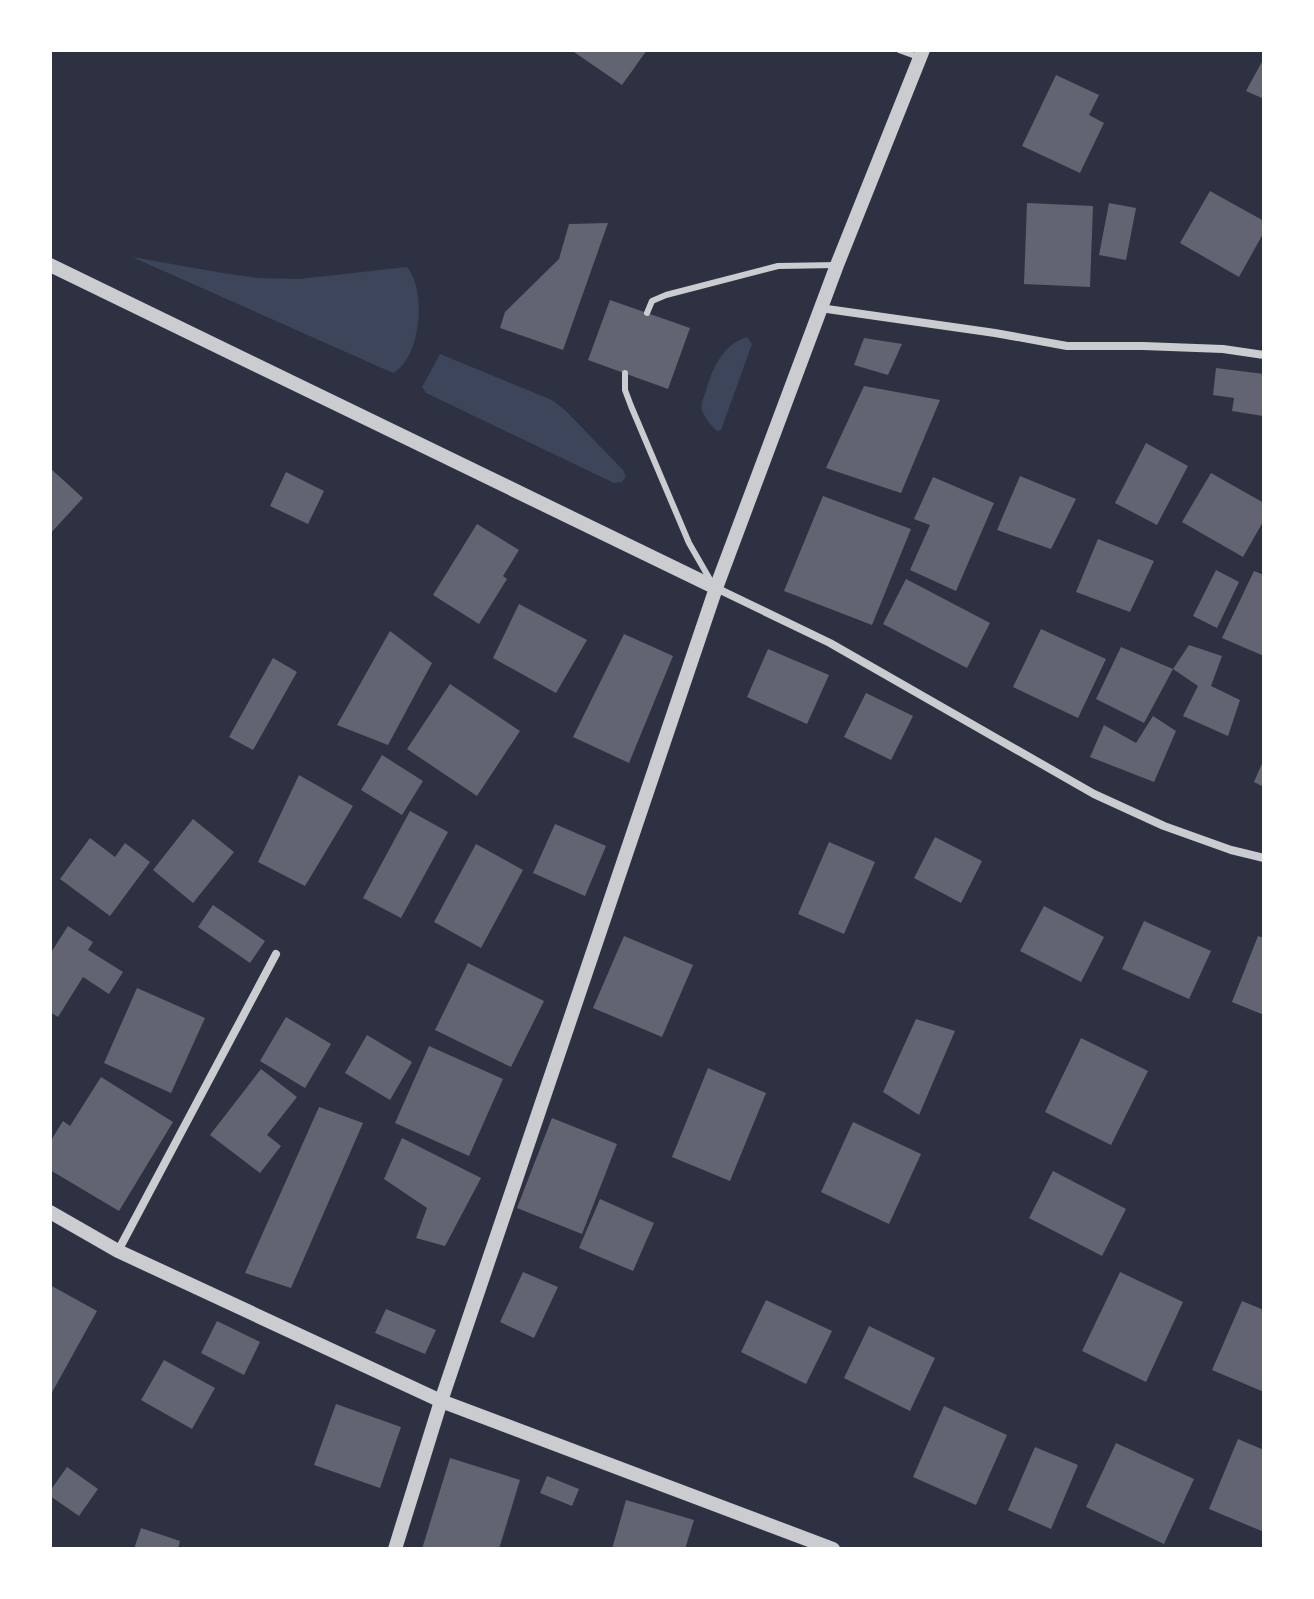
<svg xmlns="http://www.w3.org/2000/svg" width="1314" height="1599" font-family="'Nunito Sans',sans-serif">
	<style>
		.green { fill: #3c4559 }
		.building { fill: #626471 }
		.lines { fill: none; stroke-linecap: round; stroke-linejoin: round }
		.service { stroke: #caccd0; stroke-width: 6 }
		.minor { stroke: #caccd0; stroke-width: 8 }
		.tertiary { stroke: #caccd0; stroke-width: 14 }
	</style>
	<rect width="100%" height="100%" fill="#2d3142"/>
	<path class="green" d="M 132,257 L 223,273 L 258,278 L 299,279 L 407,267 C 427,290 421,359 393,373 Z
		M 747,337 L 752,344 L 721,430 L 717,431 C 712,426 704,418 702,410 C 700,404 704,397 706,391 C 712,369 723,344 747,337 Z
		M 440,354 L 552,400 L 565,410 L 623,470 L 626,476 L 622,482 L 614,483 L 426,393 L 422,387 Z"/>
	<path class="building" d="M 571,50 L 647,50 L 622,85 Z
		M 1264,58 L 1264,99 L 1246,91 Z
		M 1056,75 L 1099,95 L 1089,115 L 1104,123 L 1080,173 L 1022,146 Z
		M 1210,191 L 1264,221 L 1264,232 L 1239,277 L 1180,243 Z
		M 1027,203 L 1093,206 L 1090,287 L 1024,284 Z
		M 1109,203 L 1136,208 L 1126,260 L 1099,255 Z
		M 608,223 L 563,350 L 500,328 L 505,312 L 559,259 L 569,224 Z
		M 610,300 L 690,328 L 668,389 L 588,360 Z
		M 864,338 L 902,344 L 888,375 L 854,365 Z
		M 1216,368 L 1264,374 L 1263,416 L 1232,411 L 1234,398 L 1213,395 Z
		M 864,386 L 940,400 L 901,493 L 826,468 Z
		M 1146,443 L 1188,466 L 1157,525 L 1115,503 Z
		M 50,468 L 83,498 L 50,534 Z
		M 286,472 L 324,491 L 308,524 L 270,506 Z
		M 1211,473 L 1264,503 L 1264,520 L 1243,557 L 1182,522 Z
		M 1020,476 L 1076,499 L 1051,549 L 997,530 Z
		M 933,477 L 994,503 L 956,591 L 910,570 L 930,525 L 914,519 Z
		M 823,496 L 911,529 L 872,625 L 784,591 Z
		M 477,524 L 519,550 L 503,576 L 507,579 L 479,624 L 433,595 Z
		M 1098,539 L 1154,561 L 1130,612 L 1076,592 Z
		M 1216,570 L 1239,582 L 1217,628 L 1193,616 Z
		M 1254,571 L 1264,575 L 1264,656 L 1222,638 Z
		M 906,579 L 990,623 L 967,668 L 883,624 Z
		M 519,604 L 587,640 L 556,693 L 493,658 Z
		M 1041,629 L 1106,659 L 1078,718 L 1013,687 Z
		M 390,631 L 432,663 L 388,745 L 337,725 Z
		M 624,634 L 673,656 L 629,763 L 573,737 Z
		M 1189,645 L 1222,656 L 1211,686 L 1240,700 L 1228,736 L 1183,716 L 1198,686 L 1173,669 Z
		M 1121,647 L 1173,669 L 1144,723 L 1096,699 Z
		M 768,649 L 829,675 L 807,724 L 747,697 Z
		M 273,658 L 297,672 L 253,750 L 229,737 Z
		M 450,684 L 520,731 L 477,796 L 407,749 Z
		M 866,693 L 913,716 L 891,760 L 844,737 Z
		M 1153,716 L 1176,731 L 1154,782 L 1090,757 L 1104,725 L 1136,743 Z
		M 382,755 L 423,781 L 402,815 L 361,790 Z
		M 1264,759 L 1264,787 L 1254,782 Z
		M 299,775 L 353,806 L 305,886 L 258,862 Z
		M 410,811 L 448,832 L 401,918 L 363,898 Z
		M 193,819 L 234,852 L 193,903 L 153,870 Z
		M 555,824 L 606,846 L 585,896 L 533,873 Z
		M 935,837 L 982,861 L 961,903 L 914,878 Z
		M 90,838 L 115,857 L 125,843 L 150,862 L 110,916 L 60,879 Z
		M 829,842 L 875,862 L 844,934 L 798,914 Z
		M 476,844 L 523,870 L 481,948 L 434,922 Z
		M 213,905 L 265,941 L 250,963 L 198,927 Z
		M 1044,906 L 1104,937 L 1081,982 L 1020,951 Z
		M 1144,921 L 1211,951 L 1189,999 L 1122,969 Z
		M 68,926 L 93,942 L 88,950 L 123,972 L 109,994 L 83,977 L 58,1017 L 50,1012 L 50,954 Z
		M 624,936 L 693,965 L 662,1037 L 593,1008 Z
		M 1258,936 L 1264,938 L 1264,1015 L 1232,1002 Z
		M 468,963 L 544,1001 L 511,1067 L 435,1030 Z
		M 137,988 L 205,1018 L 171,1093 L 104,1063 Z
		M 286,1017 L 331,1044 L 305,1088 L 260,1061 Z
		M 916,1019 L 955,1031 L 919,1115 L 883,1092 Z
		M 367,1035 L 412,1062 L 390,1100 L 345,1073 Z
		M 1081,1038 L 1148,1071 L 1111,1145 L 1045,1112 Z
		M 429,1046 L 503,1079 L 469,1156 L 395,1123 Z
		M 708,1068 L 766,1093 L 730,1181 L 672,1157 Z
		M 261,1069 L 297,1097 L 267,1135 L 281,1146 L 260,1173 L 210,1135 Z
		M 101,1077 L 173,1122 L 119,1211 L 50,1170 L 50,1142 L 63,1121 L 70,1126 Z
		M 319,1107 L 363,1123 L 291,1288 L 245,1273 Z
		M 552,1118 L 617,1144 L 582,1234 L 517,1208 Z
		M 853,1122 L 921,1154 L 889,1224 L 821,1192 Z
		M 402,1138 L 481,1178 L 445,1246 L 416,1238 L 427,1208 L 384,1179 Z
		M 1053,1171 L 1126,1209 L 1102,1256 L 1029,1218 Z
		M 600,1199 L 654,1223 L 633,1271 L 579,1248 Z
		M 523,1272 L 558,1287 L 534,1338 L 500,1322 Z
		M 1120,1272 L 1183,1302 L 1146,1382 L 1082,1351 Z
		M 50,1285 L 97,1311 L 50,1396 Z
		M 766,1300 L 832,1331 L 806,1384 L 741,1352 Z
		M 1242,1301 L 1264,1310 L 1264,1392 L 1212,1370 Z
		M 386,1309 L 436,1330 L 425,1354 L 375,1333 Z
		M 217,1321 L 260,1342 L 244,1375 L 201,1353 Z
		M 869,1326 L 935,1358 L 910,1411 L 844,1378 Z
		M 164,1360 L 215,1388 L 192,1429 L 141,1400 Z
		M 336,1404 L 401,1427 L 380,1488 L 314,1465 Z
		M 944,1406 L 1007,1435 L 976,1505 L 913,1477 Z
		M 1238,1439 L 1264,1450 L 1264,1532 L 1209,1509 Z
		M 1116,1443 L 1194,1479 L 1164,1544 L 1086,1507 Z
		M 1035,1447 L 1078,1465 L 1051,1529 L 1008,1510 Z
		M 450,1458 L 520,1480 L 499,1549 L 422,1549 Z
		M 67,1467 L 98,1489 L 79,1516 L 50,1496 L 50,1491 Z
		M 547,1476 L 579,1489 L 572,1506 L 540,1493 Z
		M 626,1500 L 694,1520 L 685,1549 L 612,1549 Z
		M 141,1528 L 180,1541 L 178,1549 L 134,1549 Z"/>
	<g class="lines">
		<path class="service" d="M 899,50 L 921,58
			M 647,313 L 652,301 L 666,295 L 778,266 L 837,265
			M 625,373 L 625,390 L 631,406 L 689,543 L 712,583"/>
		<path class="minor" d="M 820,308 L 995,333 L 1067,346 L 1143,346 L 1223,349 L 1264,355
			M 716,588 L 830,643 L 1094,794 L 1164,826 L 1231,850 L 1264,858
			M 118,1251 L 276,954"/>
		<path class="tertiary" d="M 50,265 L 716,588
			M 50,1212 L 118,1251 L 441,1401 L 833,1549
			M 395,1549 L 441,1401 L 716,588 L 837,265 L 923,50"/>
	</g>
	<rect width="1314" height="1599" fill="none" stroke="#ffffff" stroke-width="104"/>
</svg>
